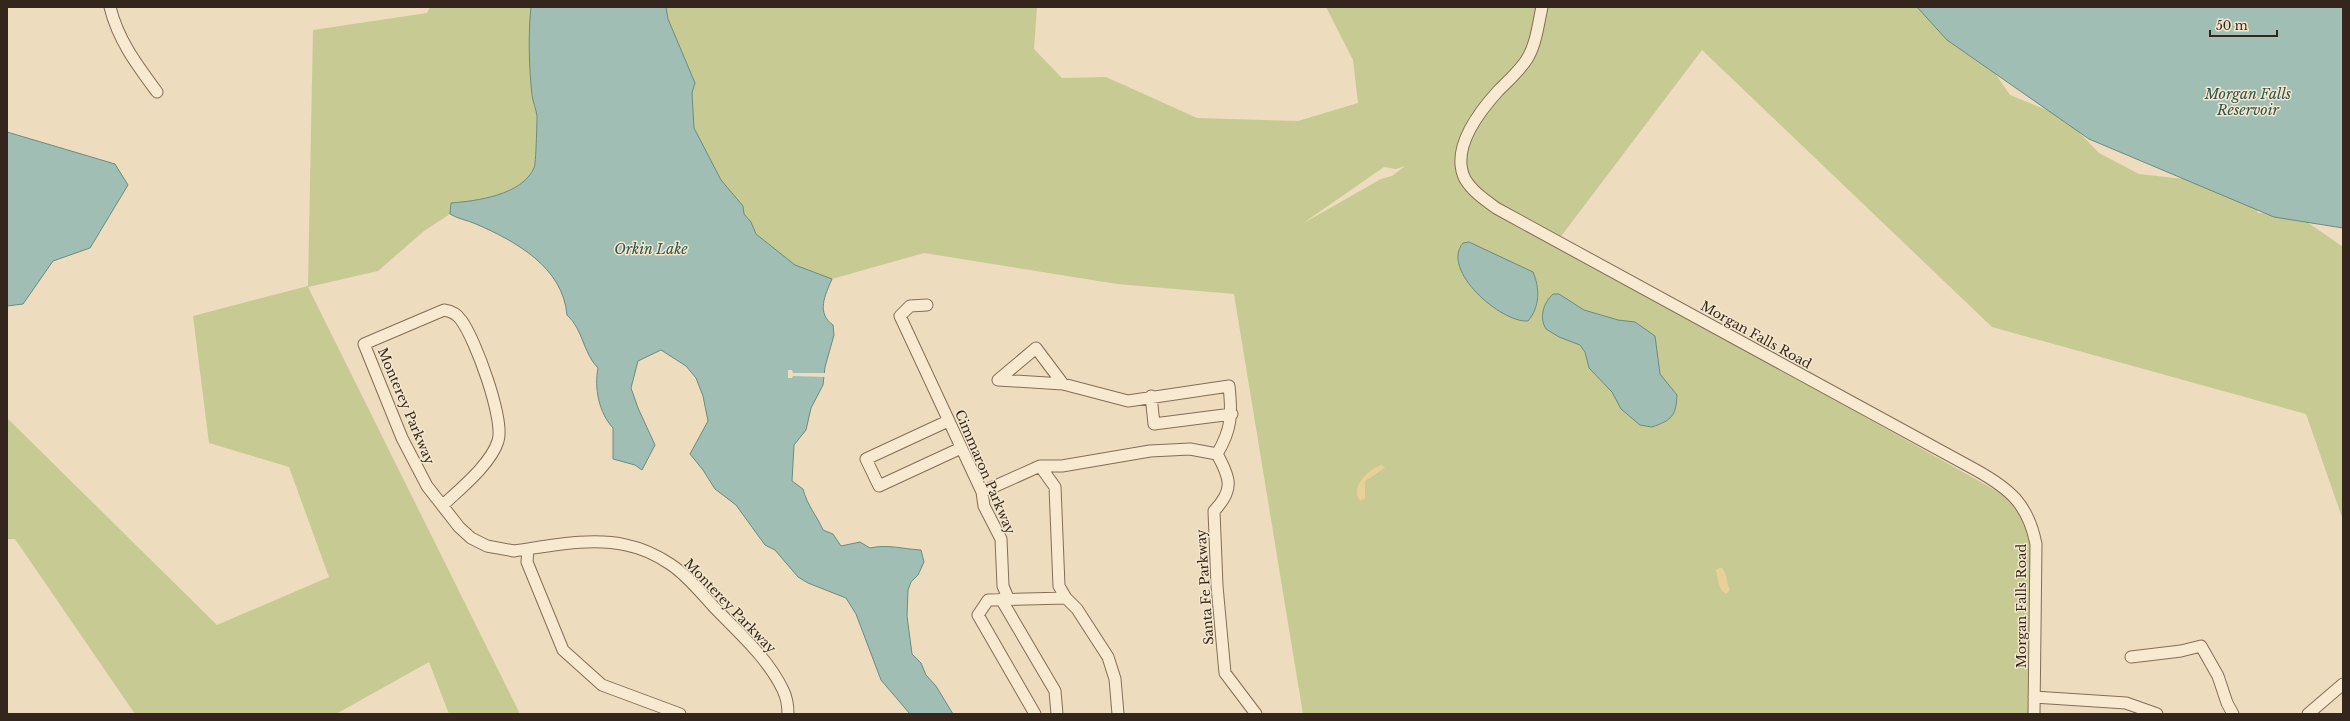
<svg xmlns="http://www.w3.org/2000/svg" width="2350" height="721" font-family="'Libre Baskerville',serif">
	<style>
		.green { fill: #c7ca93; fill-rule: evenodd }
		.sand { fill: #e9d09b }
		.water { fill: #a1beb4; stroke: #698c81 }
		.pier { fill: #eddcbe }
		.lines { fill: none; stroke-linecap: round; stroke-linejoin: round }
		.minor-casing { stroke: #856d57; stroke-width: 13 }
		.minor { stroke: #f8ead1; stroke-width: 11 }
		.labels { text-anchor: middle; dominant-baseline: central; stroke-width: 3; stroke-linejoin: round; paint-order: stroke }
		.street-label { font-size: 13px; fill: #34261c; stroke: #f4e7cd }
		.water-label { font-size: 14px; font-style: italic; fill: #2b544f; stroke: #f4e7cd }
	</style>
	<rect width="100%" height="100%" fill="#eddcbe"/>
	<path class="green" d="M 430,7 L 531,7 C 528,36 529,67 532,95 C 533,102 536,109 537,116 C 537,121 536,165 535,168 C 522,195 477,201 451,203 L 450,214 L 424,231 L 378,271 L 308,287 L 520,714 L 449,714 L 429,662 L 336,714 L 135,714 L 15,539 L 7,539 L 7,418 L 217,625 L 329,577 L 289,467 L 209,443 L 193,316 L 308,286 L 313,30 L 427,13 Z
		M 666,7 L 1037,7 L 1034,49 L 1062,78 L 1106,77 L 1197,118 L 1298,121 L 1358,103 L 1353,60 L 1326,7 L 1920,7 L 1976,46 L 2010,95 L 2064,117 L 2099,153 L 2139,174 L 2246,186 L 2258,213 L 2297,215 L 2343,247 L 2343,520 L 2306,414 L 1992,327 L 1702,50 L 1556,243 L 2002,494 L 2037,530 L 2034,714 L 1303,714 L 1234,294 L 1117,284 L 924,253 L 832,279 L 795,265 L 756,234 L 751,222 L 744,214 L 743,206 L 721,180 L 706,154 L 694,128 L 692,93 L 695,83 L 668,19 ZM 1405,166 L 1392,176 L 1381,179 L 1302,224 L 1384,167 L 1396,169 Z"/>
	<path class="sand" d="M 1382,465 L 1385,468 L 1365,481 L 1365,498 L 1360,501 C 1349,487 1370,468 1382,465 Z
		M 1719,568 L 1722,568 C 1728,575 1726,582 1730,590 L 1726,594 C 1718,590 1718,577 1716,570 Z"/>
	<path class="water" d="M 531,7 L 666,7 L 668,19 L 695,83 L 692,93 L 694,128 L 721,180 L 743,206 L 744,214 L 751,222 L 756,234 L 795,265 L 832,279 C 825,295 816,313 833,325 L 834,335 L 825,367 L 823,385 L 811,408 L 806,430 L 794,445 L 792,481 L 803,489 C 807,505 817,516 823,530 L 833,534 L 841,546 L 860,542 L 870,548 C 888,544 902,549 921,550 L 924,562 L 918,575 L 911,582 L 908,590 L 907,616 L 912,654 L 921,663 L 926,675 L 936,686 L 953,714 L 910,714 L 881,680 L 856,614 L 846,598 L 808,583 L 798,577 L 775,550 L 765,545 L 736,505 L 715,489 L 703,470 L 690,454 L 708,421 L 703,396 L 696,378 L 686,366 L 661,350 L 638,361 L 631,388 L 638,408 L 655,445 L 642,470 L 635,465 L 613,459 L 613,428 C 599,413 594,388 598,368 C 583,353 583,329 567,315 C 563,267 515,241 476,224 C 467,220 458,219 450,214 L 451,203 C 477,201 522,195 534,168 C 536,165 537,121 537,116 C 536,109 533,102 532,95 C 529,67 528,36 531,7 Z
		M 1917,7 L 2343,7 L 2343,228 L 2274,217 L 2089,139 L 1947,40 Z
		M 7,132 L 115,164 L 128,185 L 90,248 L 53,261 L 23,304 L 7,306 Z
		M 1469,242 L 1533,272 C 1540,288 1540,307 1528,321 C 1501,323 1440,270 1463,243 Z
		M 1553,294 L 1559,294 L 1584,310 L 1618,320 L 1635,322 L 1655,336 L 1660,374 L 1677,395 C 1676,416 1672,420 1652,427 L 1640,425 L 1621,409 L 1612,392 L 1589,368 L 1585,352 L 1580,345 L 1559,337 L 1546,329 C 1539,318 1543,303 1553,294 Z"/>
	<path class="pier" d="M 788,370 L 792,370 L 793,373 L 826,373 L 825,377 L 793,376 L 792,378 L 788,378 Z"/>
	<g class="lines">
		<defs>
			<path id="minor" d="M 110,7 C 118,40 137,65 157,92
				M 1542,7 C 1538,25 1536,47 1525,62 C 1517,73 1507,82 1498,91 C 1479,112 1450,149 1465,179 C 1472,191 1485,200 1496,208 L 1976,470 C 2010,489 2028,504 2036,544 L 2034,714
				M 927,305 L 910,306 L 900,316 L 982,492 L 984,506 L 1001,539 L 1003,586 L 1008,598
				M 998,380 L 1063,384 L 1128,401 L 1229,386 C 1232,414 1232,429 1217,454 C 1231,479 1234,490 1214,511 L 1217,586 L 1225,673 L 1256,714
				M 998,380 L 1036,348 L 1063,384
				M 1151,396 L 1154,424 L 1232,414
				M 948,421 L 866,459 L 879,486 L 961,448
				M 1040,466 L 1055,487 L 1059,586 L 1066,598 L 1077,609 L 1108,657 L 1115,679 L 1118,714
				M 982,492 L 1040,466 L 1062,466 L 1150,451 L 1190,449 L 1217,454
				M 443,505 C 460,489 491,464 498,441 C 505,420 475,338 461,320 C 457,314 451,311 444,310 L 364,344 L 402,438 L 427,486 L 459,527 L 471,538 L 487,546 L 514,551 C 550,546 590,537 626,545 C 641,548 658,556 670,564 C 687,575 700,592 714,607 C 738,632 768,658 783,690 C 787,698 788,706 788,714
				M 528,549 L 527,562 L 563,650 L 602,685 L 680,714
				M 1001,599 L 1055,691 L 1057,714
				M 2131,657 L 2181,651 L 2201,646 L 2218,676 L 2227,703 L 2233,714
				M 2034,697 L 2126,703 L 2157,714
				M 1035,714 L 978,615 L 988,600 L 1066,598
				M 2308,714 L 2343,684"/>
		</defs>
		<use href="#minor" class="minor-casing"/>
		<use href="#minor" class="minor"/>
	</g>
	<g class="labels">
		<g class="street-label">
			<text transform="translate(1756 335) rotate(29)">Morgan Falls Road</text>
			<text transform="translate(406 406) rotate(67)">Monterey Parkway</text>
			<text transform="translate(985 472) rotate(67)">Cimmaron Parkway</text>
			<text transform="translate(1205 587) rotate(-94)">Santa Fe Parkway</text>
			<text transform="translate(730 606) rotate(46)">Monterey Parkway</text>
			<text transform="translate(2021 606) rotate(-90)">Morgan Falls Road</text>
		</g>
		<g class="water-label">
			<text x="2248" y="94">Morgan Falls<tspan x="2248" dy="16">Reservoir</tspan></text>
			<text x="651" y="249">Orkin Lake</text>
		</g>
	</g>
	<rect width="2350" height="721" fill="none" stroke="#34261c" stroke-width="16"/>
	<path d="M2210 30v6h67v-6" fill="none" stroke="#34261c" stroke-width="2"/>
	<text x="2216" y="30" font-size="12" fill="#34261c" stroke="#f4e7cd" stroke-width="3" paint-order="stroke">50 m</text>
</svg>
